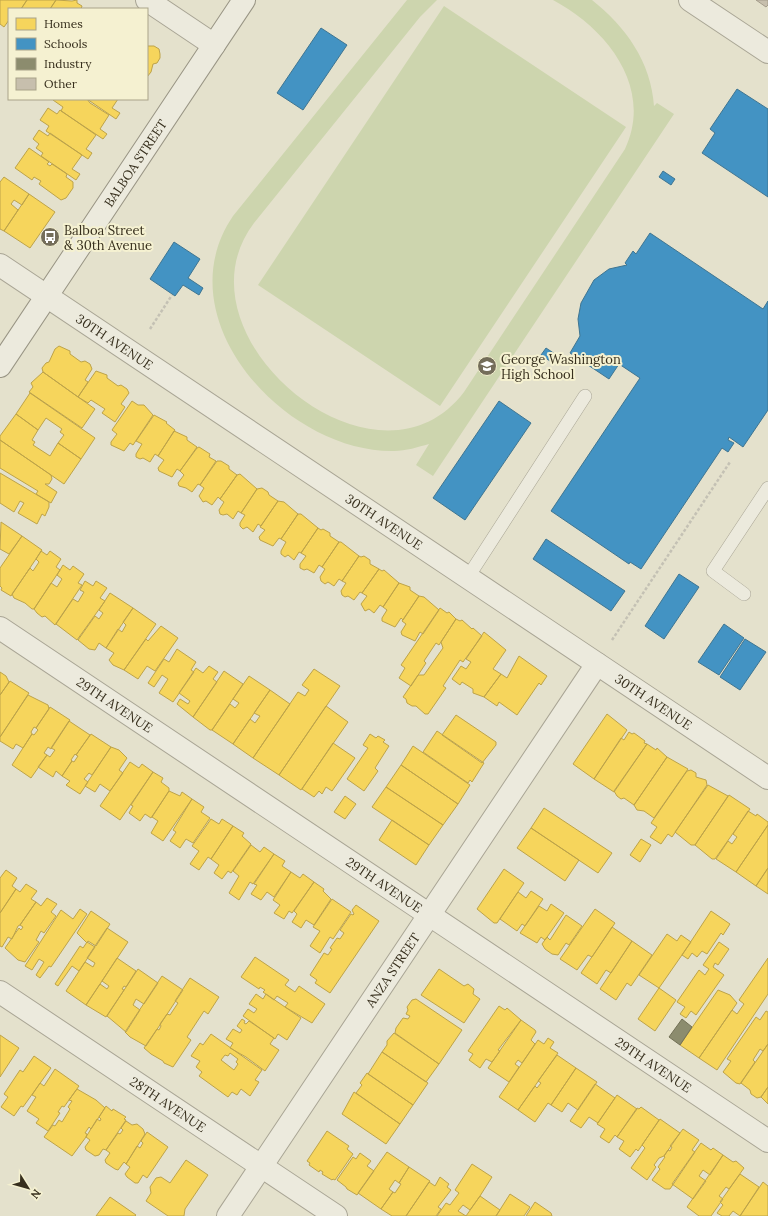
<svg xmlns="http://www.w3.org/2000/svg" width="768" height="1216" font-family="Lora,serif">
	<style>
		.pitch { fill: #cdd5ae }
		.homes { fill: #f6d55c; stroke: #bda349; fill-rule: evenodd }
		.schools { fill: #4393c3; stroke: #3f7591 }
		.industry { fill: #8c8c6e; stroke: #727056 }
		.building { fill: #c7bfad; stroke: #a49c8b }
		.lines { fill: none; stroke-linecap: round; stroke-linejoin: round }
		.lane-casing { stroke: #a9a595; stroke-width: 14 }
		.street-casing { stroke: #a9a595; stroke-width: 24 }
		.secondary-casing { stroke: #999585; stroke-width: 24 }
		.path { stroke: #c4c1b4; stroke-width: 2.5; stroke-dasharray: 3 2; stroke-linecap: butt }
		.lane { stroke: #eceadd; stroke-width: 13 }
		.street { stroke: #eceadd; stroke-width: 22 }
		.secondary { stroke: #eceadd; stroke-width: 22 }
		.labels { text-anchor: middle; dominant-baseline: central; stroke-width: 4; stroke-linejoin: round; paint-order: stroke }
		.street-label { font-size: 13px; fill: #372f1d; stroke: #f5f1d1 }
		.poi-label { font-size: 13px; fill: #372f1d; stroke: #f5f1d1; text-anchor: start }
	</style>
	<rect width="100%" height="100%" fill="#e4e1cc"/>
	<path class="pitch" d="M 407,0 L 437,0 L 420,17 L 254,223 C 169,335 376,508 464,392 L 625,149 C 654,87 606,28 553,0 L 592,0 C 626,27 651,62 654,106 L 657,103 L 674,114 L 433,476 L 416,465 L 429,444 C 418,447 406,451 394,451 C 286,453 163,319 233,216 Z
		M 444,6 L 626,127 L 440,406 L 258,285 Z"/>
	<path class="homes" d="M 0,0 L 27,0 L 21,9 L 9,9 L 9,20 L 4,27 L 0,24 Z
		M 27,0 L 56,0 L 50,9 L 21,9 Z
		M 56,0 L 72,1 L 77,0 L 77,3 L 82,6 L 81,9 L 50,9 Z
		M 147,46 L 154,46 L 159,49 L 160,54 L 160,58 L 157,63 L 153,64 L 151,72 L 147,77 Z
		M 54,99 L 87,99 L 90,103 L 109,115 L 100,129 L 107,134 L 103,139 L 61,111 L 63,107 L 53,100 Z
		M 87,99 L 118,99 L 112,108 L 120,113 L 116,119 Z
		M 48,108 L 57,114 L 60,110 L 96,135 L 86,149 L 92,153 L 88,159 L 46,131 L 49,126 L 40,120 Z
		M 39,130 L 48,136 L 50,133 L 82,155 L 72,169 L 80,174 L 76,180 L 41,156 L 43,153 L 36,148 L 39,144 L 33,139 Z
		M 29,148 L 49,162 L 47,164 L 50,166 L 52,164 L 67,174 L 66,177 L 73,182 L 73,188 L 66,198 L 61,200 L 39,184 L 41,181 L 34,177 L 32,180 L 15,168 Z
		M 4,177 L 29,194 L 22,205 L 14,200 L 11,204 L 18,210 L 4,231 L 0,229 L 0,182 Z
		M 29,194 L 55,212 L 30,248 L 4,231 Z
		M 59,346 L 70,351 L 70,354 L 81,362 L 85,361 L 90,364 L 92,369 L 85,380 L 88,382 L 78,397 L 43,372 L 42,368 L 46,363 L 49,362 L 55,349 Z
		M 96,371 L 107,375 L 107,378 L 118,386 L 121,385 L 127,389 L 129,393 L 121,404 L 125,407 L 115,422 L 102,413 L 105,409 L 91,400 L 88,403 L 78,397 Z
		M 43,372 L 95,409 L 82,428 L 29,392 L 33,387 L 31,383 Z
		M 30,393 L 95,438 L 81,459 L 58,443 L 64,435 L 60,432 L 62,429 L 46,418 L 38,430 L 16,414 Z
		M 132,401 L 138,405 L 144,405 L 153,415 L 133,445 L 130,443 L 124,451 L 111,445 L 111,442 L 117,434 L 112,430 Z
		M 16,414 L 38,430 L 32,440 L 35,442 L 33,445 L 50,456 L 58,443 L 81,459 L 64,484 L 0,440 L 0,436 Z
		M 154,415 L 167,422 L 166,423 L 175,430 L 158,456 L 155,454 L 150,462 L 143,458 L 140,459 L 136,457 L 136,454 L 142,444 L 136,441 Z
		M 174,431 L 187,437 L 187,440 L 197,447 L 180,471 L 177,469 L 172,477 L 159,471 L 158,468 L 164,460 L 158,456 Z
		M 0,440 L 51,475 L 52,479 L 49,484 L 45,484 L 57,492 L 51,503 L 36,494 L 38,491 L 0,468 Z
		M 199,447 L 210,454 L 209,457 L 216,461 L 200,485 L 198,484 L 192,492 L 186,488 L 179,486 L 178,483 L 184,475 L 180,471 L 197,448 Z
		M 217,461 L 221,461 L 229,466 L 229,469 L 237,475 L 220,499 L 218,497 L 212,505 L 206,501 L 203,502 L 199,496 L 204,488 L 200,485 Z
		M 0,473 L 49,502 L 49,507 L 45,516 L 42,514 L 37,524 L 18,513 L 24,503 L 20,501 L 14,512 L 0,503 Z
		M 240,474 L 257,489 L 241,513 L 238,511 L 233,519 L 227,514 L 223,515 L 220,514 L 219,510 L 224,502 L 220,499 L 237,475 Z
		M 262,488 L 268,492 L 269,495 L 278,501 L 261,526 L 258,524 L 253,532 L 247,527 L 243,529 L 240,526 L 240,523 L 245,515 L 241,513 L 257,489 Z
		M 278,501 L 284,502 L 298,514 L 281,539 L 279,538 L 273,546 L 260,540 L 259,537 L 265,530 L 260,527 Z
		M 298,514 L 301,514 L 318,528 L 301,553 L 299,552 L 294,560 L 288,555 L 285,557 L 281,554 L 281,551 L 286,542 L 281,539 Z
		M 1,522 L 22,536 L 9,554 L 0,549 Z
		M 318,528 L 321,530 L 323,529 L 330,533 L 330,536 L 339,542 L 322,567 L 319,565 L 314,573 L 307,569 L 304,570 L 300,568 L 300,564 L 306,556 L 301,553 Z
		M 22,536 L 42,550 L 11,596 L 1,590 L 2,588 L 0,586 L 0,568 Z
		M 339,542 L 341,542 L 359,556 L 342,581 L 339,579 L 334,586 L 328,582 L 325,584 L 321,581 L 320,577 L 325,569 L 322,567 Z
		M 41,551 L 47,555 L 50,551 L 61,559 L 56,567 L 60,570 L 34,609 L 32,609 L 25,603 L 14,598 L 12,594 L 30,568 L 33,571 L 39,562 L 36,559 Z
		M 359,556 L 361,557 L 364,556 L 370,560 L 370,564 L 379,569 L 362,593 L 360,592 L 354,600 L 348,596 L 345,597 L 342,595 L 341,591 L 346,583 L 342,581 Z
		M 63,565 L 70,570 L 73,566 L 84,574 L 78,583 L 82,585 L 55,625 L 45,616 L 42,617 L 37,613 L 34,609 L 51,583 L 57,587 L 62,579 L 57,575 Z
		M 379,569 L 382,571 L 384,570 L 399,583 L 383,607 L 380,605 L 374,613 L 369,609 L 365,611 L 361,604 L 367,596 L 362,593 Z
		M 85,581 L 93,586 L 96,581 L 107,588 L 100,598 L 105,601 L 77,640 L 56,624 L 73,599 L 78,602 L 84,592 L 80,590 Z
		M 399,583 L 410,587 L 410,590 L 419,596 L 403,620 L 401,618 L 395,627 L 382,621 L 382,618 L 387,610 L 383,607 Z
		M 110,593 L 133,608 L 106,648 L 99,643 L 95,650 L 89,649 L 78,640 L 95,616 L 99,619 L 103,613 L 99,610 Z
		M 419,596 L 424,597 L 439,610 L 423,634 L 420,632 L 415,641 L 402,635 L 401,632 L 406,624 L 402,621 Z
		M 133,608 L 156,624 L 124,670 L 113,665 L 109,660 L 114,653 L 106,648 L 118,629 L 122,632 L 126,625 L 123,622 Z
		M 440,608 L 447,613 L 449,612 L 456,619 L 439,645 L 436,643 L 424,661 L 426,663 L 411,686 L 399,678 L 405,668 L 401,665 Z
		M 456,619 L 460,621 L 462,620 L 472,629 L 473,628 L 482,636 L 463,662 L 460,660 L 443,686 L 446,688 L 428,714 L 425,714 L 416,706 L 412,706 L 407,703 L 406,699 L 403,697 L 418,675 L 424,675 L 443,648 L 441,642 Z
		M 161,626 L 178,638 L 155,671 L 147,666 L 138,679 L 124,670 L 146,639 L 148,641 Z
		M 484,632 L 506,650 L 493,669 L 501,674 L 484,697 L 473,693 L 473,689 L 462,682 L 460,685 L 452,679 L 461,666 L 466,669 L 471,662 L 466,659 Z
		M 177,649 L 196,662 L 191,670 L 194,672 L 173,702 L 159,693 L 168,679 L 162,675 L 154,687 L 148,683 L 164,659 L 169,662 Z
		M 519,656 L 547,676 L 541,685 L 539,683 L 517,715 L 499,702 L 497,706 L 484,697 L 501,674 L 507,678 Z
		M 209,666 L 218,672 L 213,679 L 217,682 L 193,717 L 177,704 L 180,699 L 188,704 L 190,701 L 179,693 L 196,668 L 203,673 Z
		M 314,669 L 340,686 L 279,775 L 253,758 L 298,692 L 305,696 L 309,690 L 302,685 Z
		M 224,671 L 243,684 L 212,730 L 210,730 L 193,717 Z
		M 0,672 L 6,676 L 9,682 L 0,695 Z
		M 249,676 L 270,690 L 233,744 L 212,730 L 230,704 L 235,708 L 239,703 L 233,699 Z
		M 10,681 L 29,693 L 0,737 L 0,695 Z
		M 270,690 L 290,704 L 253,758 L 233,744 L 250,719 L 255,723 L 260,716 L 254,713 Z
		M 28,695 L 48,705 L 49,709 L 36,728 L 34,727 L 31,732 L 32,734 L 23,748 L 16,744 L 13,749 L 0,741 L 0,737 Z
		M 326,706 L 348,722 L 301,790 L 279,775 Z
		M 50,707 L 70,720 L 51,749 L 48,747 L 44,753 L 47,755 L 31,778 L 12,765 L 32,734 L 34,735 L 38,730 L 36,728 Z
		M 607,714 L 627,730 L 594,779 L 573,764 Z
		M 456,715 L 496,742 L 496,745 L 482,763 L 442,735 Z
		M 69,721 L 90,735 L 76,755 L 75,754 L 71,760 L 72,761 L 62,776 L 56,771 L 53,777 L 38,767 L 47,755 L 50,757 L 55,750 L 51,748 Z
		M 437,731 L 484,763 L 472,782 L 470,780 L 468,783 L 423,752 Z
		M 629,732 L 632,734 L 634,733 L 645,741 L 644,743 L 647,744 L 614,792 L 594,779 L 621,738 L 624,740 Z
		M 91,734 L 111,747 L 92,775 L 89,773 L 84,779 L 88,782 L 80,794 L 66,785 L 70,781 L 62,776 L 72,761 L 74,762 L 78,756 L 76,755 Z
		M 370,734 L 376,738 L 378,736 L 385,740 L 383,742 L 389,746 L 375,768 L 378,771 L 364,791 L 347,779 L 368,748 L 363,745 Z
		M 333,743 L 355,758 L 332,791 L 326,787 L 322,794 L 319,791 L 314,797 L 302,789 Z
		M 647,744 L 656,750 L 657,748 L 667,757 L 634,805 L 624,798 L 621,799 L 617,796 L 614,791 Z
		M 413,746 L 470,785 L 458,804 L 401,765 Z
		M 111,747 L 119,750 L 127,758 L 119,770 L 123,773 L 110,791 L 100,784 L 95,792 L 85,786 Z
		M 667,757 L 688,769 L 654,818 L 644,811 L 637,810 L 634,805 Z
		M 130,762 L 139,768 L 142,764 L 153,772 L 120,820 L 100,806 Z
		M 401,765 L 458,804 L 443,825 L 386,787 Z
		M 691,770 L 696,773 L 696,777 L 706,780 L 707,785 L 672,837 L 668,834 L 661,844 L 650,837 L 657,827 L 651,823 L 687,771 Z
		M 153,772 L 163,778 L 161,782 L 169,788 L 169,791 L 151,818 L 145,814 L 140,821 L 129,813 L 133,806 L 131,805 Z
		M 708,785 L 728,796 L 695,845 L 691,845 L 675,832 Z
		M 386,787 L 443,825 L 429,845 L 372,807 Z
		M 169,791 L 180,796 L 182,792 L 192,799 L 163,841 L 151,833 L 158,821 L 152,817 Z
		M 729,795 L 750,809 L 715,859 L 712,859 L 695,845 Z
		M 345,796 L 356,804 L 345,819 L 334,812 Z
		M 192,799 L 204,807 L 201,812 L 210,818 L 193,843 L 186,839 L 180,848 L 170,841 L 176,832 L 173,830 Z
		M 544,808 L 612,853 L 598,873 L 531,828 Z
		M 748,811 L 756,816 L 757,814 L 768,822 L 768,825 L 736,872 L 716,859 L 728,841 L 732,844 L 737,837 L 733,834 Z
		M 211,819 L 219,824 L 222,819 L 233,826 L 211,859 L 208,857 L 199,870 L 190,864 L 199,851 L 192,846 Z
		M 392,820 L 429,845 L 416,865 L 379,840 Z
		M 768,825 L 768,868 L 756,886 L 736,872 Z
		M 233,826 L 244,833 L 242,836 L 251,844 L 231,873 L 228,871 L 222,879 L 214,873 L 219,865 L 211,859 Z
		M 531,828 L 579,860 L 565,881 L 517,848 Z
		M 641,839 L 651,845 L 640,862 L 630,855 Z
		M 251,845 L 260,852 L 264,847 L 274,854 L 253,884 L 250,882 L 239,900 L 229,893 L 239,876 L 233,871 Z
		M 274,854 L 285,861 L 282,866 L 291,872 L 274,897 L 267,892 L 261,900 L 251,894 L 257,885 L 254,884 Z
		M 768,868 L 768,894 L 756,886 Z
		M 504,869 L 524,883 L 497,923 L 494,923 L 477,909 Z
		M 6,870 L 17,878 L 12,886 L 16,889 L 0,913 L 0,878 Z
		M 291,872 L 300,878 L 303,874 L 314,882 L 292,913 L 289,911 L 284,919 L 274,913 L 280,905 L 273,900 Z
		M 314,882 L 324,889 L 323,891 L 331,899 L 314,925 L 306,920 L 301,928 L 292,922 L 297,914 L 294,911 Z
		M 26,884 L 37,891 L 31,899 L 36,902 L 20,925 L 18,926 L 12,939 L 8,937 L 2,947 L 0,946 L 0,913 L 16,889 L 20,892 Z
		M 531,891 L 543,899 L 525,926 L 522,924 L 517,931 L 500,919 L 518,892 L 526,898 Z
		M 47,898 L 57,904 L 51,912 L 56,916 L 44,933 L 41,931 L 36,940 L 39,942 L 25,962 L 18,960 L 5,948 L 19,928 L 21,930 L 23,927 L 20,925 L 36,902 L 41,906 Z
		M 332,899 L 351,912 L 333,939 L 330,937 L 320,953 L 310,946 L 320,931 L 313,927 Z
		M 551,904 L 564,913 L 545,940 L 541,937 L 537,943 L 520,933 L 539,906 L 547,911 Z
		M 356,905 L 379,921 L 330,993 L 315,983 L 317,980 L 310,975 L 324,953 L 328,955 L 332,949 L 330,948 L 337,938 L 340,939 L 344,933 L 340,930 L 351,914 L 353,915 L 354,914 L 352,910 Z
		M 80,909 L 87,914 L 51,967 L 49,966 L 40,978 L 36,975 L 44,962 L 39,959 L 32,970 L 25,966 L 61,910 L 73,919 Z
		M 595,909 L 615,923 L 592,957 L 588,955 L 577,970 L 560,959 Z
		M 91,911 L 110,924 L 96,946 L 88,941 L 87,943 L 77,933 Z
		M 711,911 L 730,924 L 723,935 L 721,933 L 707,954 L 702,951 L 697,957 L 692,953 L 688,959 L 682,955 Z
		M 566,915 L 582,926 L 569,945 L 566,943 L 558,955 L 552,954 L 545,949 L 542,944 L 547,937 L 550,940 Z
		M 612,927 L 632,941 L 611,973 L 606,970 L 597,984 L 581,973 Z
		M 107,928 L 128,942 L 86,1005 L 66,991 L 85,962 L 93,967 L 95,963 L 87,958 Z
		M 667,934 L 677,941 L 681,935 L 691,942 L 659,988 L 639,975 Z
		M 632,941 L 652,955 L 631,986 L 627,983 L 616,1000 L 600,989 Z
		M 87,942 L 95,947 L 79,971 L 72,966 L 58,986 L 55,984 L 80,946 L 83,948 Z
		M 719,942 L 729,949 L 718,965 L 715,963 L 713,967 L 724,975 L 696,1015 L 691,1011 L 686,1018 L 680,1014 L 685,1007 L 677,1002 L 699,970 L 705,975 L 709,969 L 703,965 Z
		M 255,957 L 289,980 L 285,985 L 295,992 L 299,986 L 325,1004 L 312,1023 L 285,1007 L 288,1003 L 277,996 L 274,1000 L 263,992 L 265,990 L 260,987 L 259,989 L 241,977 Z
		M 117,958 L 136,971 L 126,987 L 124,986 L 122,989 L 124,990 L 106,1017 L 86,1005 L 100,984 L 107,989 L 109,986 L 102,981 Z
		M 768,958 L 768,994 L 717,1070 L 699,1058 L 732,1010 L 737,1014 L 744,1004 L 739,1000 Z
		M 138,969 L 158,983 L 144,1004 L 136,999 L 133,1005 L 140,1010 L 126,1032 L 107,1016 Z
		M 439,969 L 464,986 L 468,984 L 474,989 L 473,994 L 480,999 L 464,1023 L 421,995 Z
		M 162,976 L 183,990 L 146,1046 L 130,1037 L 125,1032 Z
		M 190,978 L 219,997 L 208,1014 L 204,1011 L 187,1037 L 191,1040 L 173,1067 L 164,1063 L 163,1061 L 151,1054 L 144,1048 L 157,1029 L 159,1030 L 161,1026 L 160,1024 L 167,1014 L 170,1015 L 178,1003 L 175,1001 Z
		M 659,988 L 676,1000 L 655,1031 L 638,1019 Z
		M 718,990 L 730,995 L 737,1003 L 699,1058 L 680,1045 Z
		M 256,994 L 263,999 L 266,994 L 301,1018 L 287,1040 L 278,1034 L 275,1039 L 243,1016 L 248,1009 L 254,1013 L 257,1009 L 249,1004 Z
		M 416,999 L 462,1030 L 439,1064 L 395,1033 L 396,1028 L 403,1018 L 408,1019 L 410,1016 L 406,1014 L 408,1010 L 407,1007 L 412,1000 Z
		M 499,1006 L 505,1010 L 507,1008 L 521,1020 L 498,1050 L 500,1051 L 492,1062 L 486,1059 L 480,1068 L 469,1060 L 473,1054 L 468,1051 Z
		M 766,1011 L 768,1012 L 768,1044 L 763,1051 L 760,1049 L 753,1060 L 755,1062 L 740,1084 L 736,1083 L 723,1072 L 731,1061 L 727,1059 L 756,1017 L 760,1020 Z
		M 242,1019 L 245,1021 L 244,1023 L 246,1024 L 249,1021 L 274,1038 L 270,1044 L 279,1050 L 265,1071 L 246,1057 L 230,1048 L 233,1043 L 226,1039 L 233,1029 L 240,1033 L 242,1030 L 237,1026 Z
		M 521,1020 L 535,1030 L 536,1032 L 531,1040 L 535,1044 L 522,1063 L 518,1060 L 515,1064 L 519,1067 L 509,1082 L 488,1068 Z
		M 394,1033 L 439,1064 L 426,1082 L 382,1052 L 387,1045 L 387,1041 Z
		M 211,1034 L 262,1070 L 255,1080 L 259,1082 L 250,1096 L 241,1089 L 237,1095 L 232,1092 L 228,1097 L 199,1076 L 202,1072 L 196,1067 L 200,1061 L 191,1056 L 200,1043 L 203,1045 ZM 230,1053 L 238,1059 L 236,1062 L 238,1064 L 234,1070 L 221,1060 L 225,1055 L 228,1056 Z
		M 0,1035 L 19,1048 L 0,1077 Z
		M 548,1038 L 554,1042 L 550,1048 L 558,1053 L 518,1110 L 499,1097 L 538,1040 L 544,1044 Z
		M 768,1044 L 768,1087 L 761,1097 L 757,1098 L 751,1094 L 750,1090 L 741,1083 Z
		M 382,1052 L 428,1083 L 413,1105 L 368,1074 Z
		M 557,1055 L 576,1068 L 551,1105 L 548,1103 L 535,1122 L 518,1110 L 535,1086 L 537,1088 L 541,1083 L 538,1081 Z
		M 34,1056 L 51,1068 L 23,1107 L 21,1106 L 14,1116 L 1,1107 L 8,1097 L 4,1094 L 20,1070 L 23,1072 Z
		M 576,1068 L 597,1082 L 578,1110 L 568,1103 L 562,1112 L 551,1105 Z
		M 55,1069 L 79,1086 L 64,1107 L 62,1106 L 58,1112 L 60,1113 L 48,1131 L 36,1123 L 39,1119 L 27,1111 L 36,1097 L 32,1095 L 40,1083 L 44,1086 Z
		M 367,1073 L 413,1105 L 400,1124 L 356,1093 L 362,1085 L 360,1083 Z
		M 595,1084 L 615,1098 L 598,1123 L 589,1117 L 581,1128 L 570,1121 Z
		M 768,1087 L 768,1104 L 761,1097 Z
		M 77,1089 L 96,1100 L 105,1108 L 91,1129 L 89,1127 L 85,1133 L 87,1134 L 86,1137 L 72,1156 L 44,1137 L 53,1125 L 55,1126 L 59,1120 L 62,1122 L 70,1109 L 68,1107 L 72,1101 L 69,1100 Z
		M 354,1092 L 400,1124 L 386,1144 L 342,1114 Z
		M 617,1095 L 637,1109 L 617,1137 L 615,1135 L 609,1143 L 600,1137 L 605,1129 L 597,1124 Z
		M 106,1106 L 112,1111 L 113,1109 L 126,1117 L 124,1119 L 126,1120 L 106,1150 L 103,1149 L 99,1155 L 95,1156 L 86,1150 L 85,1147 L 90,1140 L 86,1137 L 97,1119 L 100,1121 L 101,1119 L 99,1117 Z
		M 641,1107 L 659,1120 L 638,1151 L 636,1149 L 630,1157 L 619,1149 L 624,1141 L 617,1137 L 637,1108 L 639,1109 Z
		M 660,1119 L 680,1133 L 664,1156 L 659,1158 L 654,1165 L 656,1167 L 647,1180 L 631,1168 L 645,1148 L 642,1145 Z
		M 126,1121 L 132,1125 L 137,1124 L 143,1129 L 145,1134 L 126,1164 L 124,1162 L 118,1170 L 115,1169 L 106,1163 L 105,1160 L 110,1153 L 106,1150 L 118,1133 L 120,1134 L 123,1130 L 121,1128 Z
		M 683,1129 L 699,1140 L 692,1150 L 695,1152 L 670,1189 L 665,1189 L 652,1180 L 660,1169 L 658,1167 L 665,1157 L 664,1156 L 668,1150 L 670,1151 L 672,1147 L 670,1146 Z
		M 327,1131 L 349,1146 L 347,1149 L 353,1154 L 335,1180 L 333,1179 L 332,1180 L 322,1174 L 323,1172 L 320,1170 L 319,1172 L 309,1165 L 310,1163 L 307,1161 Z
		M 147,1132 L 168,1147 L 147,1178 L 143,1175 L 138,1183 L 135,1183 L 127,1177 L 125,1174 L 130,1167 L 126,1164 L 137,1146 L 140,1148 L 143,1143 L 141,1141 Z
		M 701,1143 L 711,1150 L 713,1148 L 723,1155 L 710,1175 L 703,1170 L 699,1176 L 706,1181 L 693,1199 L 672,1184 Z
		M 387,1152 L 409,1167 L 399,1183 L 395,1180 L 389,1189 L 393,1192 L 381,1209 L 358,1193 Z
		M 360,1153 L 371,1161 L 367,1166 L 374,1171 L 357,1195 L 347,1189 L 346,1187 L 337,1180 L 353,1157 L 356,1159 Z
		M 723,1155 L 733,1162 L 736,1161 L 744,1168 L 729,1189 L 726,1187 L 719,1196 L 723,1199 L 711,1216 L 699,1216 L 687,1207 Z
		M 186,1160 L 208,1175 L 185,1209 L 184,1216 L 168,1216 L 146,1201 L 151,1193 L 150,1187 L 156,1178 L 161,1177 L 170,1183 Z
		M 472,1164 L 492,1177 L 480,1196 L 470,1210 L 463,1205 L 458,1211 L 466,1216 L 437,1216 L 446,1203 L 450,1205 L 459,1193 L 455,1190 Z
		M 409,1167 L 430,1181 L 406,1216 L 392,1216 L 381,1209 L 393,1192 L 395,1193 L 401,1184 L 399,1183 Z
		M 740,1174 L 759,1187 L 740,1216 L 733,1211 L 729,1216 L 722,1216 L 717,1213 L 723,1205 L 720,1202 Z
		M 440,1177 L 449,1184 L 447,1187 L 451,1190 L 438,1207 L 441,1209 L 436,1216 L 406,1216 L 429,1182 L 435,1186 Z
		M 763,1182 L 768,1186 L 768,1216 L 740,1216 Z
		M 510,1194 L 530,1207 L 524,1216 L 496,1216 Z
		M 480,1196 L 500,1210 L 496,1216 L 466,1216 Z
		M 110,1197 L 136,1215 L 135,1216 L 96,1216 Z
		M 535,1202 L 551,1213 L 552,1216 L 526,1216 Z"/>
	<path class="schools" d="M 321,28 L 347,45 L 303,110 L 277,93 Z
		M 737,89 L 768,109 L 768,197 L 702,153 L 715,133 L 710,129 Z
		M 663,171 L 675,179 L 671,185 L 659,177 Z
		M 650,233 L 763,309 L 768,301 L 768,410 L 743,447 L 729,437 L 728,440 L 734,443 L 728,452 L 722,448 L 641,569 L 630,562 L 629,564 L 551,511 L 640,378 L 619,364 L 609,379 L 570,353 L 580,336 L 578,319 L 581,303 L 594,280 L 609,269 L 627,265 L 625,263 L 633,251 L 636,254 Z
		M 174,242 L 200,259 L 188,278 L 203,288 L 199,295 L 183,285 L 175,296 L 150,279 Z
		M 546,348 L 558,356 L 553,363 L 541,355 Z
		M 499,401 L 531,423 L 465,520 L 433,498 Z
		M 546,539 L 625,591 L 611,611 L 533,559 Z
		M 679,574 L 699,587 L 664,639 L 645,626 Z
		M 724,624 L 744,638 L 719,675 L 698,662 Z
		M 745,639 L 766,652 L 740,690 L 720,677 Z"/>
	<path class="industry" d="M 682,1019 L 692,1027 L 680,1045 L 669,1037 Z"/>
	<path class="building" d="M 756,0 L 768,0 L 768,5 L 766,7 Z"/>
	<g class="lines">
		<defs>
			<path id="lane" d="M 468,577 L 585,396
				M 744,594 L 713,571 L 768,488"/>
			<g id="street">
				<path d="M 147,0 L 214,45"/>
				<path d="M 690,0 L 768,52"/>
				<path id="s1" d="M 0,265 L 768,778"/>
				<path id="s2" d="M 0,628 L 768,1141"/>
				<path id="s3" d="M 0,992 L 336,1216"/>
				<path id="s4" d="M 228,1216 L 597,664"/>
			</g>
			<g id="secondary">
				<path id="s5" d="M 0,366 L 244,0"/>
			</g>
		</defs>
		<use href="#lane" class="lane-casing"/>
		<use href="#street" class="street-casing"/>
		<use href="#secondary" class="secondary-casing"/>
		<path class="path" d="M 150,329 L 172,295
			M 612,640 L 730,462"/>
		<use href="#lane" class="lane"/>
		<use href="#street" class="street"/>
		<use href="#secondary" class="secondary"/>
	</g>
	<defs>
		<symbol id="bus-disc" viewBox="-11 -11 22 22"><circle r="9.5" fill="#746d5a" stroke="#f5f1d1"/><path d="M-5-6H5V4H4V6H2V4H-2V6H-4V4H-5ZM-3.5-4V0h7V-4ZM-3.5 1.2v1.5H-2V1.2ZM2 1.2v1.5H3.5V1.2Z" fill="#fff"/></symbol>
		<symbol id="school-disc" viewBox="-11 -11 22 22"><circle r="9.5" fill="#746d5a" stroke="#f5f1d1"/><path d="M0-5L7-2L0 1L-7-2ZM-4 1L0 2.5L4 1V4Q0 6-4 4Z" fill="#fff"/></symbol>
	</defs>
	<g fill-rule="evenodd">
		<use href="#bus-disc" x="39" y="226" width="22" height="22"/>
		<use href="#school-disc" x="476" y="355" width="22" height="22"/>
	</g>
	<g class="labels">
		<g class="street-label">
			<text stroke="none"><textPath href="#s5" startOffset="244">BALBOA STREET</textPath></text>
			<text stroke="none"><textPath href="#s1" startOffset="138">30TH AVENUE</textPath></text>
			<text stroke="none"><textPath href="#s1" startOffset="462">30TH AVENUE</textPath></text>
			<text stroke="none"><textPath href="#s1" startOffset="786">30TH AVENUE</textPath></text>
			<text stroke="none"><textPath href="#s2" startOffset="138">29TH AVENUE</textPath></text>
			<text stroke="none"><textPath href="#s2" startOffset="462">29TH AVENUE</textPath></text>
			<text stroke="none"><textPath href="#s4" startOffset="296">ANZA STREET</textPath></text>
			<text stroke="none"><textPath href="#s2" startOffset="786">29TH AVENUE</textPath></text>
			<text stroke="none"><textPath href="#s3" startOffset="202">28TH AVENUE</textPath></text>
		</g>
		<g class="poi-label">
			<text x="64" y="230">Balboa Street<tspan x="64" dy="15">&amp; 30th Avenue</tspan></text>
			<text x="501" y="359">George Washington<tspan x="501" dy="15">High School</tspan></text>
		</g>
	</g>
	<rect x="8" y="8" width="140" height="92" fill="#f5f1d1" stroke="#a9a389"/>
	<rect x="16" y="18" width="20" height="12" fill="#f6d55c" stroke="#a9a389"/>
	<text x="44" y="28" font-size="12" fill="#372f1d">Homes</text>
	<rect x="16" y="38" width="20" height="12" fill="#4393c3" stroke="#a9a389"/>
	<text x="44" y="48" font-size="12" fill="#372f1d">Schools</text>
	<rect x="16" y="58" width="20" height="12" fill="#8c8c6e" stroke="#a9a389"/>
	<text x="44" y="68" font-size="12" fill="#372f1d">Industry</text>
	<rect x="16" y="78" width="20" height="12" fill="#c7bfad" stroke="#a9a389"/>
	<text x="44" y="88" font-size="12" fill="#372f1d">Other</text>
	<g transform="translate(28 1188) rotate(127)" stroke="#f5f1d1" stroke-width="3" paint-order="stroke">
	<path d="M0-3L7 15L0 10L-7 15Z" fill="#372f1d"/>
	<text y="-6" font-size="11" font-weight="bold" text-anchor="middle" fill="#372f1d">N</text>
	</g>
</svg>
